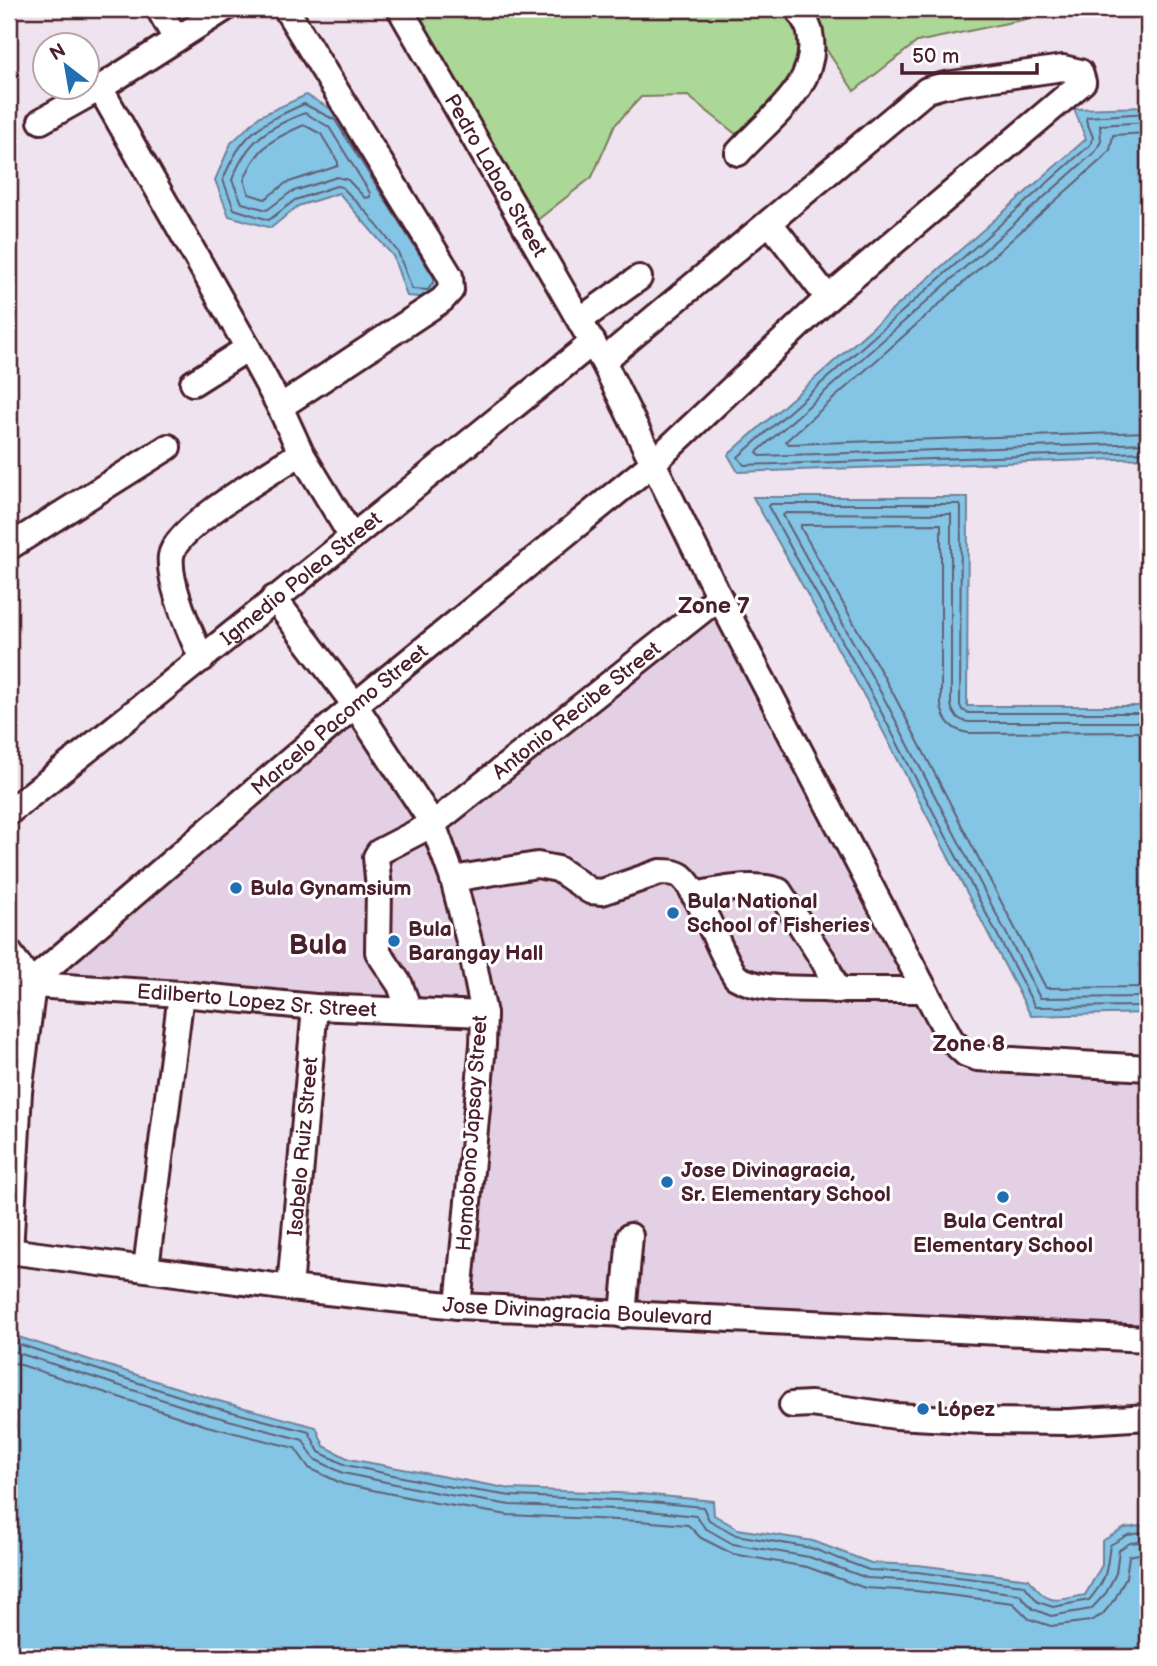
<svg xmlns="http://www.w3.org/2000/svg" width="1157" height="1666" font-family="'Balsamiq Sans',sans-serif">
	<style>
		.built { fill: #e4d0e4 }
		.green { fill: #acd897; stroke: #7b7c61; stroke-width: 2 }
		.water { fill: #84c4e4; stroke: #6d829a; stroke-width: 2 }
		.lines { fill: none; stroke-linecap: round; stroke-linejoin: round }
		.shore { stroke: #616175; stroke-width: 2 }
		.minor-casing { stroke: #4a1f2b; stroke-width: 30 }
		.minor { stroke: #fff; stroke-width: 24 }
		.poi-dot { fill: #1f6fb2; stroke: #fff; stroke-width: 2.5 }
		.labels { text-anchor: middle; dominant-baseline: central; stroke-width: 6; stroke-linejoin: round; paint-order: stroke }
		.street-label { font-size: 21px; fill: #4a1f2b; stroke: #fff }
		.poi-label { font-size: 21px; font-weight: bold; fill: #4a1f2b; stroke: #fff; text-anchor: start }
		.neighbourhood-label { font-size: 23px; font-weight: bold; fill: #4a1f2b; stroke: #fff }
		.district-label { font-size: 28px; font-weight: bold; fill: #4a1f2b; stroke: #fff }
	</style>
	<rect width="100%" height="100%" fill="#efe3ef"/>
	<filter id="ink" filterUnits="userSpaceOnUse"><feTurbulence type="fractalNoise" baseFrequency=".0143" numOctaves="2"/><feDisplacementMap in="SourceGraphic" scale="14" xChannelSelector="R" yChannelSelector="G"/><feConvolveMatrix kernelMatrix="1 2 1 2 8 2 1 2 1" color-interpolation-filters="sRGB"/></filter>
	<g filter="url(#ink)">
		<path class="built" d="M 719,610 L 957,1070 L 1148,1082 L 1148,1332 L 462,1300 L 498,1004 L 443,821 Z
			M 357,713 L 430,834 L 474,1008 L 40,978 Z"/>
		<path class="green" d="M 405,9 L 802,9 L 819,49 L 752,147 L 688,96 L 641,97 L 615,125 L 592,177 L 536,221 Z
			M 808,9 L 1074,9 L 917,42 L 854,91 L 824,46 Z"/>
		<path class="water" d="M 306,95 L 340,114 L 444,281 L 431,298 L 407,296 L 393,256 L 339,193 L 298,206 L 271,228 L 229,216 L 215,180 L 231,143 L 260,116 Z
			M 1148,107 L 1148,458 L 738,472 L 728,455 L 1086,139 L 1074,109 Z
			M 753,497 L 968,497 L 967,706 L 1148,706 L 1148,1013 L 1031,1016 L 872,710 Z
			M 9,1334 L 215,1400 L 316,1427 L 324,1446 L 349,1459 L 511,1489 L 641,1494 L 713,1501 L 714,1515 L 738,1529 L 813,1541 L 871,1563 L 918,1565 L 1029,1579 C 1048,1606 1054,1601 1085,1595 L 1102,1565 L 1102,1541 L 1125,1528 L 1148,1525 L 1148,1657 L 9,1657 Z"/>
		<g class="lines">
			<path class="shore" d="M 304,104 L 335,120 L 435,279 L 428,290 L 412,289 L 398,252 L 369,215 L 342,187 L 336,186 L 295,200 L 269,220 L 234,209 L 223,180 C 241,133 260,124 304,104 Z
				M 305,113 L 329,127 L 370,193 L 370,197 L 365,198 L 348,180 L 337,177 L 291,192 L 267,210 L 242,203 L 232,180 C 247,141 266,128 305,113 Z
				M 1148,113 L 1087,117 L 1086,120 L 1093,137 L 1090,145 L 738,457 L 744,465 L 1148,452
				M 1148,122 L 1100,125 L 1101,141 L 1096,151 L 757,452 L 760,456 L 1148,443
				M 304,125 L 321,134 L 338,162 L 338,166 L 286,183 L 265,199 L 249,194 L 244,180 C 257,147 272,139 304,125 Z
				M 1148,133 L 1113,135 L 1110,150 L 1103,158 L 786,441 L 789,444 L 1148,432
				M 1148,713 L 969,713 L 962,710 L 960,705 L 961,507 L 959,504 L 771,504 L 768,506 L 878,706 L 1035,1007 L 1148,1006
				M 1148,722 L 969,722 C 959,721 953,715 951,705 L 951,514 L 786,513 L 783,515 L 886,702 L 1040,998 L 1148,997
				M 1148,732 L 969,733 C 953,731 944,722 941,706 L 941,524 L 801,525 L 801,528 L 895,697 L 1046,988 L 1148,987
				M 9,1341 L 213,1407 L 309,1432 L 319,1452 L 346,1465 L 440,1485 L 511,1496 L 640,1501 L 703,1507 L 709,1520 L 736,1535 L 811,1548 L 869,1570 L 917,1572 L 1024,1585 L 1038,1602 L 1053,1607 L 1089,1600 C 1108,1578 1106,1572 1110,1545 L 1128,1535 L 1148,1532
				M 9,1350 L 210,1415 L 303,1440 L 314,1459 L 343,1473 L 438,1493 L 510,1505 L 640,1510 L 696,1516 L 705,1528 L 733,1544 L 809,1557 L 867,1578 L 917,1581 L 1019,1594 L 1033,1609 L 1051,1616 L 1091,1609 L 1106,1593 L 1116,1573 L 1119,1550 L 1130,1543 L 1148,1541
				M 9,1361 L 207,1426 L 295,1448 L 309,1468 L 343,1484 L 436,1503 L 508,1515 L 639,1521 L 688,1525 L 701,1538 L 733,1554 L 807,1567 L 865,1588 L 916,1591 L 1013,1603 L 1029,1619 L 1051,1626 L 1090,1621 L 1102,1615 L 1115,1599 L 1126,1577 L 1129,1556 L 1148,1552"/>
			<defs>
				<g id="minor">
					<path d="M 159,9 L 176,39"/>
					<path id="s1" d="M 400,9 L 603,361 L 719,597 L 951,1040 L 966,1054 L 977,1058 L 1148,1068"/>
					<path d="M 100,88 L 248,348 L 280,407 L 301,453 L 352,537"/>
					<path d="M 41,121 L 100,88 L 224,9"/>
					<path d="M 738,153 C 768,119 821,85 810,33 C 809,25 802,16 798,9"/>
					<path d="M 770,223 L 828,298"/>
					<path d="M 580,320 L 639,278"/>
					<path d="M 193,383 L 248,348"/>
					<path d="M 280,407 L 442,300 L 451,290 L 450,276 L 286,9"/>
					<path d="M 9,547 L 168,447"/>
					<path d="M 274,598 L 355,705 L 433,824 L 453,879 L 471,949 L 484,1014 L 483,1045 L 458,1306"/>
					<path d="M 202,659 C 191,635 168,582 171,556 C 175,527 275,470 301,453"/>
					<path id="s2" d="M 9,812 C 205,657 399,499 593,342"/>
					<path d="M 453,879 L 537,865 L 558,869 L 590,891 L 602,892 L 660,872 C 667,872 675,872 681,876 C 700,891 719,954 736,977 C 765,994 805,986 837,990 L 825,963 L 779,891 C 751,882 722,890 694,895"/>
					<path d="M 9,952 L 31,982"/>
					<path id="s3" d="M 31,982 L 33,985 L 181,994 L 315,1007 L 484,1014"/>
					<path d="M 837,990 L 924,990"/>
					<path id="s4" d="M 9,1001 L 355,705 L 653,463 L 828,298 L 1083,82 L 1080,72 L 1063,68 L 945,85 L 927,90 L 603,361"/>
					<path id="s5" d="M 409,1010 L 400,985 L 378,952 L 379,889 L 376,857 L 379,852 L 433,824 L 719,597"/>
					<path id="s6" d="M 9,1251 L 290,1288 L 458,1306 L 1148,1339"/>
					<path d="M 10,1252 L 19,1092 L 33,985"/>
					<path d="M 146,1268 L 181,994"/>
					<path id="s7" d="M 290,1288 L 315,1007"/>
					<path d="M 623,1315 L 630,1236"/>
					<path d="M 792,1405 L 811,1404 L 896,1416 L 985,1421 L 1068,1422 L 1148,1417"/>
				</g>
			</defs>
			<use href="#minor" class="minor-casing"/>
			<use href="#minor" class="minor"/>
		</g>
	</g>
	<g class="poi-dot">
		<circle cx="236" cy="888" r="7"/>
		<circle cx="673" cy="913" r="7"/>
		<circle cx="394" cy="941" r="7"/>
		<circle cx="667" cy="1182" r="7"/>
		<circle cx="1003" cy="1197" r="7"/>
		<circle cx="923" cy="1409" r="7"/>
	</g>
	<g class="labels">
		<g class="street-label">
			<text stroke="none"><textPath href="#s1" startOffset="192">Pedro Labao Street</textPath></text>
			<text stroke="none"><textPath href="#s2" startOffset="374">Igmedio Polea Street</textPath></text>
			<text stroke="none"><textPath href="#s5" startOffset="411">Antonio Recibe Street</textPath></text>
			<text stroke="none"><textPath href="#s4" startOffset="434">Marcelo Pacomo Street</textPath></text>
			<text stroke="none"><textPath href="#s3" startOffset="228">Edilberto Lopez Sr. Street</textPath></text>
			<text transform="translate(472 1133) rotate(-86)">Homobono Japsay Street</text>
			<text stroke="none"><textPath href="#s7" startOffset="142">Isabelo Ruiz Street</textPath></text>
			<text stroke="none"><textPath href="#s6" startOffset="572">Jose Divinagracia Boulevard</textPath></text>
		</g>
		<g class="poi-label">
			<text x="250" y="888">Bula Gynamsium</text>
			<text x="687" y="901">Bula National<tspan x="687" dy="24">School of Fisheries</tspan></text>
			<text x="408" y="929">Bula<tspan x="408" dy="24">Barangay Hall</tspan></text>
			<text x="681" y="1170">Jose Divinagracia,<tspan x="681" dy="24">Sr. Elementary School</tspan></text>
			<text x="1003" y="1221" text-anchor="middle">Bula Central<tspan x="1003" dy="24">Elementary School</tspan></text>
			<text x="937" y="1409">López</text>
		</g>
		<g class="neighbourhood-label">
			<text x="714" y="606">Zone 7</text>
			<text x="969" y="1044">Zone 8</text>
		</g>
		<g class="district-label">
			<text x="318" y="945">Bula</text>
		</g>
	</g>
	<rect width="1157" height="1666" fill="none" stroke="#fff" stroke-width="35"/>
	<rect x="18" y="18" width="1122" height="1631" fill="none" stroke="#4a1f2b" stroke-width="2.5" filter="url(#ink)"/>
	<g transform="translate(66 66) rotate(329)"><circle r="33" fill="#ffffff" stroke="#b7a5aa" stroke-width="2"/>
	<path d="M0-5L12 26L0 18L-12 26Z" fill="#1f6fb2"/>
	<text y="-10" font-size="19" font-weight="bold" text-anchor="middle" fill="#4a1f2b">N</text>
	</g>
	<path d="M902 63v10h135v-10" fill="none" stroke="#4a1f2b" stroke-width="3.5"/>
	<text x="912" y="63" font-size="21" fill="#4a1f2b" stroke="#ffffff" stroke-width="5" paint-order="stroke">50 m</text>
</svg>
